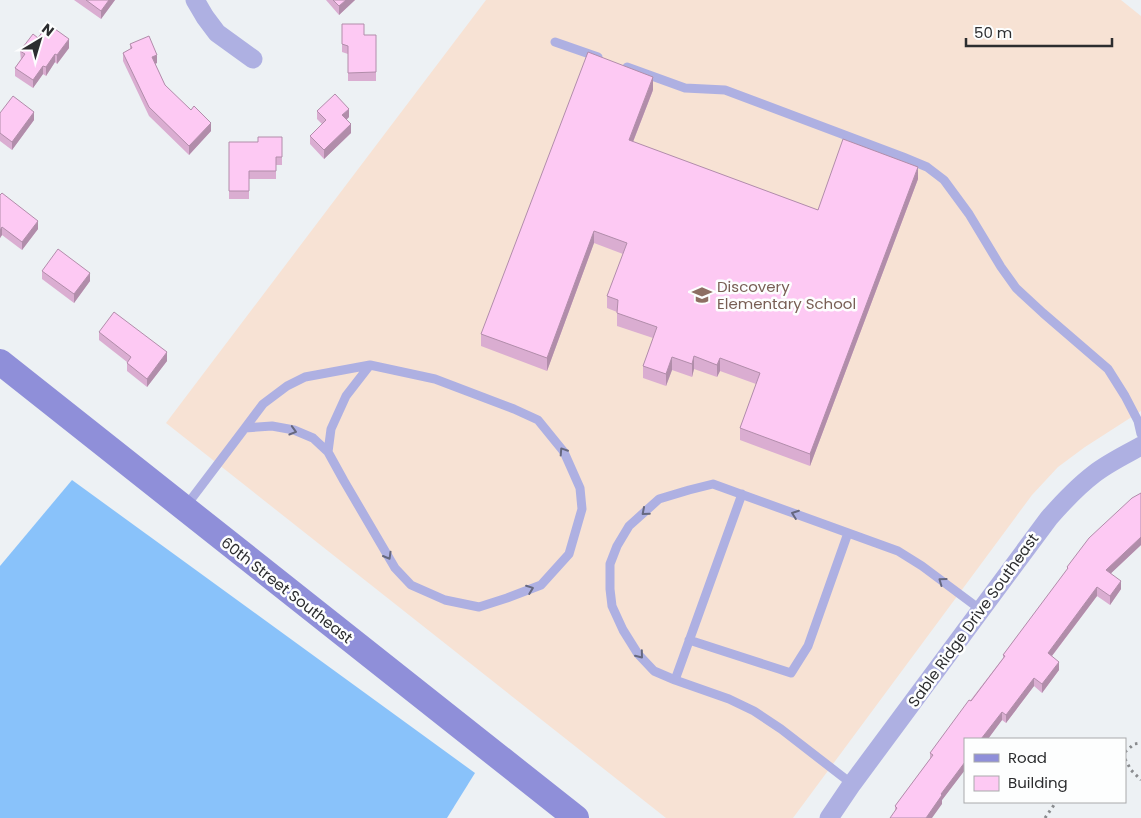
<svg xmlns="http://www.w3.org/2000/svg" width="1141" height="818" font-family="Poppins,sans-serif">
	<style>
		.education { fill: #f7e2d4 }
		.forest { fill: #89c2fa }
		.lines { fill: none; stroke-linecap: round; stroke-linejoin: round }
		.path { stroke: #898b8e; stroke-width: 3; stroke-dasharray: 2.5 4; stroke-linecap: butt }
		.lane { stroke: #aeb0e2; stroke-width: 9 }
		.street { stroke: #aeb0e2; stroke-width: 19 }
		.secondary { stroke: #8f8fd9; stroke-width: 26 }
		.wall { fill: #daadd1 }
		.shaded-wall { fill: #b18daa }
		.building { fill: #fdc9f3; stroke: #b18daa }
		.oneway { stroke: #666880 }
		.labels { text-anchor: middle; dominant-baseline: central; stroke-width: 5; stroke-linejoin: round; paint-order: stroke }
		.education-label { font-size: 15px; fill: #785e54; stroke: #fdfefe; text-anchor: start }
		.street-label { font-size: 15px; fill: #2c2d2f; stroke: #fdfefe }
	</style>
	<rect width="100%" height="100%" fill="#edf1f4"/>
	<path class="education" d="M 486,0 L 1121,0 L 1141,16 L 1141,411 L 1085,447 L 1058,467 L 1032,495 L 793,818 L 666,818 L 166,423 Z"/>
	<path class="forest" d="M 72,480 L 475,773 L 447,818 L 0,818 L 0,566 Z"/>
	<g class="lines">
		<path class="path" d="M 1125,752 L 1134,744 L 1141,743
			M 1125,759 L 1131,770 L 1141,780
			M 1045,818 L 1056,802"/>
		<path class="lane" d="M 555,42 L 598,57
			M 627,67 L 685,88 L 725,90 L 903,157 L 927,167 L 944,180 L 969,214 L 1001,267 L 1016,288 L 1043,313 L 1108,369 L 1125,396 L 1138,421 L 1141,434
			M 328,452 L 331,429 L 346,396 L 370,365
			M 186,506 L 214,469 L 245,428 L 263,404 L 287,386 L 305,377 L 370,365 L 435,379 L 514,409 L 538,420 L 564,452 L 580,488 L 582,509 L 569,554 L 541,585 L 507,598 L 479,607 L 445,600 L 411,585 L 395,568 L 344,481 L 328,452 L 313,438 L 294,430 L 272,426 L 245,428
			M 689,640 L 791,673 L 808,646 L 848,533
			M 675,680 L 742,494
			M 852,784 L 781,729 L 754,711 L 729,699 L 675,680 L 654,671 L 638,654 L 623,630 L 612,606 L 610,589 L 610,564 L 617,546 L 629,526 L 659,499 L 689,490 L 713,484 L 898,551 L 922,566 L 981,610"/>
		<path class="street" d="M 195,0 L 205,17 L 217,33 L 253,59
			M 829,818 L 852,784 L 1049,518 C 1063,502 1077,487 1094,474 C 1108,463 1125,455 1141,446"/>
		<path class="secondary" d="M 0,362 L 576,818"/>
	</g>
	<path class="wall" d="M 74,0 L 115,0 L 101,19 Z
		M 326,0 L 355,0 L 339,15 Z
		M 342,24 L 364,35 L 376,35 L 376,81 L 348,81 L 348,54 L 342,52 Z
		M 38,38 L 69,48 L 57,64 L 55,62 L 46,76 L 43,74 L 33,88 L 15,76 L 15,68 L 21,60 L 20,51 Z
		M 130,44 L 157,63 L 155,64 L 165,85 L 211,131 L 189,155 L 149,116 L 123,61 L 123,53 L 130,49 Z
		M 653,90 L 633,142 L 818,210 L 918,179 L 810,466 L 740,440 L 740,428 L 756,384 L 720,371 L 717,377 L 694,369 L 692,377 L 672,370 L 666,386 L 643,378 L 643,366 L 653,338 L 617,326 L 617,312 L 607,308 L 607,296 L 623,254 L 594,243 L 547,371 L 481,346 L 481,334 Z
		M 317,111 L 349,117 L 346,120 L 351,133 L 324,159 L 310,144 L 310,136 L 322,124 L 317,119 Z
		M 0,113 L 34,120 L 12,150 L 0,141 Z
		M 282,137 L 282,165 L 276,165 L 276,179 L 249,179 L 249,199 L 229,199 L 229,142 L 258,142 Z
		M 0,195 L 38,229 L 22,250 L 2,235 L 0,238 Z
		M 42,271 L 90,281 L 74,303 L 42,279 Z
		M 99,332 L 167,361 L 147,387 L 127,371 L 127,362 L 99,340 Z
		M 1141,493 L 1141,545 L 1111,573 L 1121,589 L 1110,605 L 1097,596 L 1052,656 L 1059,670 L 1042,693 L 1034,686 L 1006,723 L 1002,720 L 942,800 L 942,804 L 895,811 L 895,806 L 930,759 L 930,753 L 1003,658 L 1003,655 L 1067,570 L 1067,567 Z"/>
	<path class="shaded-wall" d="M 109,0 L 115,0 L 101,19 L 101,11 Z
		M 346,0 L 355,0 L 339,15 L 339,6 Z
		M 69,39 L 69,48 L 57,64 L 57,55 Z
		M 55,54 L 55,62 L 46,76 L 46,67 Z
		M 157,55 L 157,63 L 152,65 L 152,57 Z
		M 43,66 L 43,74 L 33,88 L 33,80 Z
		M 653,77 L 653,90 L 629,152 L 629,140 Z
		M 349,109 L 349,117 L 342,124 L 342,115 Z
		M 34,112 L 34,120 L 12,150 L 12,142 Z
		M 211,123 L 211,131 L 189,155 L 189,146 Z
		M 351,124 L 351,133 L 324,159 L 324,150 Z
		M 918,167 L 918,179 L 810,466 L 810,454 Z
		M 38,221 L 38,229 L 22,250 L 22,242 Z
		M 2,227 L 2,235 L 0,238 L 0,230 Z
		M 594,231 L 594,243 L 547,371 L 547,358 Z
		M 90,273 L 90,281 L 74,303 L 74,294 Z
		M 167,352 L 167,361 L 147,387 L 147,379 Z
		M 694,356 L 694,369 L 692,377 L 692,364 Z
		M 672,357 L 672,370 L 666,386 L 666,374 Z
		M 720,358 L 720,371 L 717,377 L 717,365 Z
		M 1141,537 L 1141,545 L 1106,578 L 1106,570 Z
		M 1121,581 L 1121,589 L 1110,605 L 1110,596 Z
		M 1097,587 L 1097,596 L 1048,661 L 1048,653 Z
		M 1059,662 L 1059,670 L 1042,693 L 1042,684 Z
		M 1034,678 L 1034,686 L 1006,723 L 1006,715 Z
		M 1002,712 L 1002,720 L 988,739 L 981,739 Z
		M 965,762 L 965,770 L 942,800 L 942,804 L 932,818 L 926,818 L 941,794 Z"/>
	<path class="building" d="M 86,0 L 109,0 L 101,11 Z
		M 333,0 L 346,0 L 339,6 Z
		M 48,24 L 69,39 L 57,55 L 55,54 L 46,67 L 43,66 L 33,80 L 15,68 L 25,54 L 20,51 L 33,34 L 38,38 Z
		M 342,24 L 364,24 L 364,35 L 376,35 L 376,72 L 348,73 L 348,46 L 342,44 Z
		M 149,36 L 157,55 L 152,57 L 165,85 L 191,110 L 194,106 L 211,123 L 189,146 L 149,107 L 123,53 L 132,48 L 130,44 Z
		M 588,52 L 653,77 L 629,140 L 818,210 L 843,139 L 918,167 L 810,454 L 740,428 L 760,373 L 720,358 L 717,365 L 694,356 L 692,364 L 672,357 L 666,374 L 643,366 L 657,327 L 617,313 L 618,300 L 607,296 L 627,243 L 594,231 L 547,358 L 481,334 Z
		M 335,94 L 349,109 L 342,115 L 351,124 L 324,150 L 310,136 L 326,120 L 317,111 Z
		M 13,96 L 34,112 L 12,142 L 0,133 L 0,113 Z
		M 258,137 L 282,137 L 282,157 L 276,157 L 276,171 L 249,171 L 249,191 L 229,191 L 229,142 L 258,142 Z
		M 2,193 L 38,221 L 22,242 L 2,227 L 0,230 L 0,195 Z
		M 58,249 L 90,273 L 74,294 L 42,271 Z
		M 114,312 L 167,352 L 147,379 L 127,363 L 131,357 L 99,332 Z
		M 1141,493 L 1141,537 L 1106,570 L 1121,581 L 1110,596 L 1097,587 L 1048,653 L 1059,662 L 1042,684 L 1034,678 L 1006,715 L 1002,712 L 981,739 L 965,739 L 965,762 L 941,794 L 942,795 L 926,818 L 890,818 L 897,808 L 895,806 L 933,755 L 930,753 L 969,700 L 971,701 L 1005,656 L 1003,655 L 1068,568 L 1067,567 L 1089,538 L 1132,498 Z"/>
	<defs><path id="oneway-chevron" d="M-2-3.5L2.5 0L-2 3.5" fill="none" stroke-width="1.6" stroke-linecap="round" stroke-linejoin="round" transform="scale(1.25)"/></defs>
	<g class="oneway">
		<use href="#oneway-chevron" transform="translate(293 431) rotate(16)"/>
		<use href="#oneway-chevron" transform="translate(563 451) rotate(-123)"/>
		<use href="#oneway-chevron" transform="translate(645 512) rotate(139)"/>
		<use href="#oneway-chevron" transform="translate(795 514) rotate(-160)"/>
		<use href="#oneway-chevron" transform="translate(388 556) rotate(60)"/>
		<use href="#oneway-chevron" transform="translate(942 581) rotate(-144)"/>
		<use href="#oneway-chevron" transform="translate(530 589) rotate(-21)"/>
		<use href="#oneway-chevron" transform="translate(640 655) rotate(51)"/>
	</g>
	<defs>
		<symbol id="school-bare" viewBox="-9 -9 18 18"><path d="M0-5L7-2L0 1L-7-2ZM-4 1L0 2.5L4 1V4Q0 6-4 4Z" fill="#8d6e63" stroke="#fdfefe" stroke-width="2.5" paint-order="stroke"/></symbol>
	</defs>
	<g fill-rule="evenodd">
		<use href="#school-bare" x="688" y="281" width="28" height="28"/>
	</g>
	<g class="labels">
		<g class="education-label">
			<text x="717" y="286">Discovery<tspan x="717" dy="17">Elementary School</tspan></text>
		</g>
		<g class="street-label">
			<text transform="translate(287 590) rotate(38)">60th Street Southeast</text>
			<text transform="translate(973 620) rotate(-54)">Sable Ridge Drive Southeast</text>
		</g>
	</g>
	<rect x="964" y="738" width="162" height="65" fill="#fdfefe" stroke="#a9aaab"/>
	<rect x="974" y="754" width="25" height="8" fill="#8f8fd9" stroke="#a9aaab"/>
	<text x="1008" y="763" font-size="15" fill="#2c2d2f">Road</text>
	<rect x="974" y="776" width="25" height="15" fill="#fdc9f3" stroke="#a9aaab"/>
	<text x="1008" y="788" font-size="15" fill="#2c2d2f">Building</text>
	<g transform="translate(40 40) rotate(38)" stroke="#fdfefe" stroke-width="4" paint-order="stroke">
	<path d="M0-4L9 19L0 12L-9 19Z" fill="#2c2d2f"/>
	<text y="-8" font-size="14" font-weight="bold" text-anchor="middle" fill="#2c2d2f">N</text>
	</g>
	<path d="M966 38v8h146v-8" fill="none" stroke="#2c2d2f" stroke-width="2.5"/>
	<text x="974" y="38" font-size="15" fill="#2c2d2f" stroke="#fdfefe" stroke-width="4" paint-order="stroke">50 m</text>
</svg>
